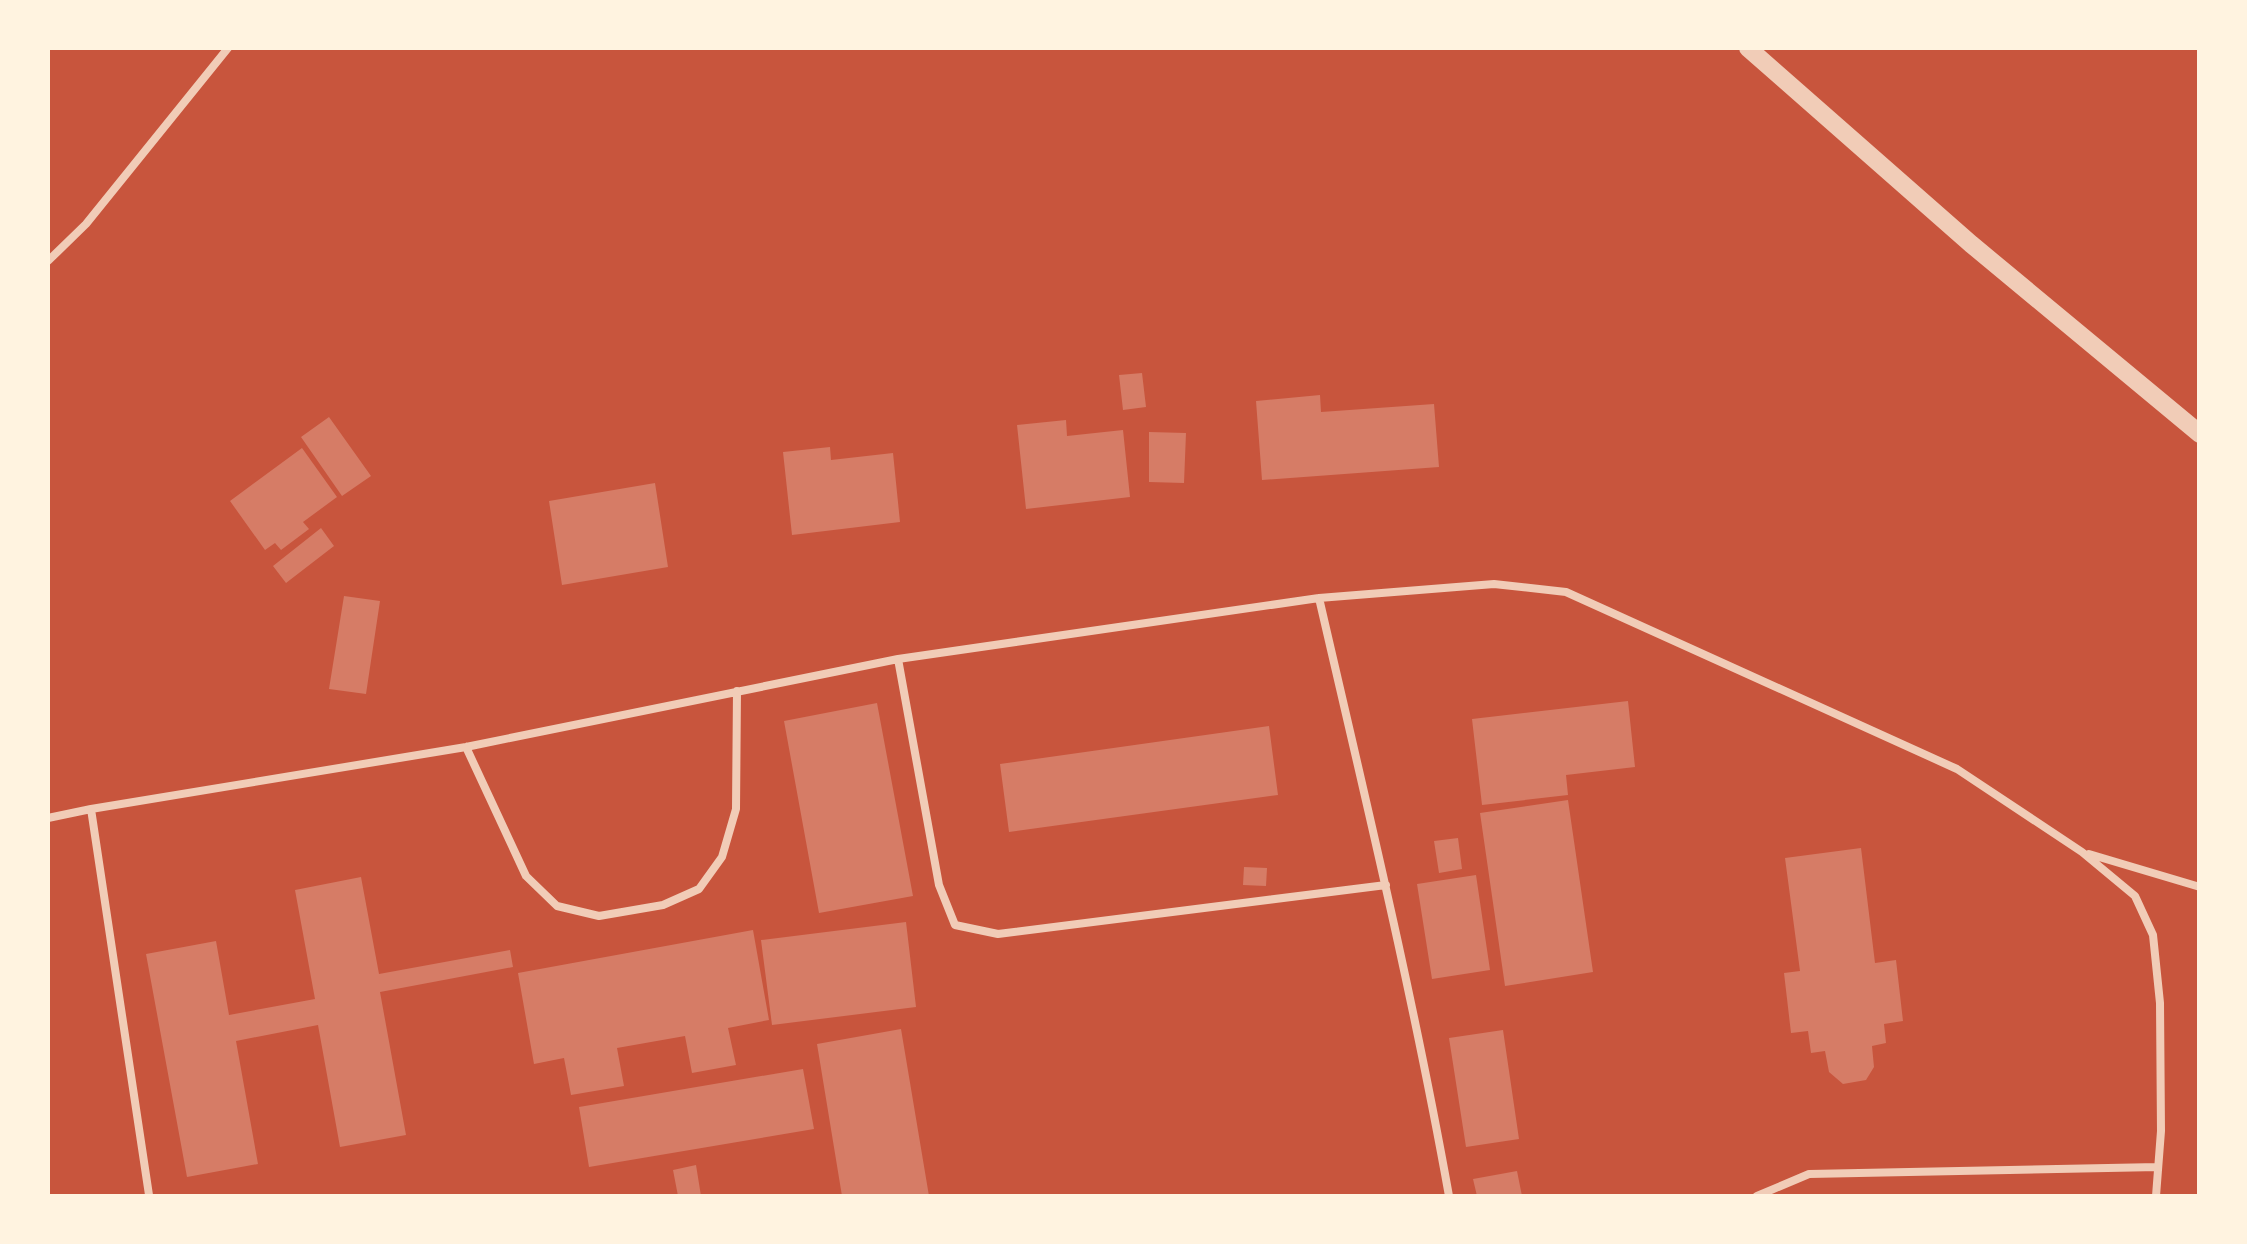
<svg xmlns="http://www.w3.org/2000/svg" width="2247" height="1244" font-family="'Times New Roman',serif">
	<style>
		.building { fill: #d67c66 }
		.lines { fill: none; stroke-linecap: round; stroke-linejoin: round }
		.service { stroke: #f1ccb7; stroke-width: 8 }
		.tertiary { stroke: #f1ccb7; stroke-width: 18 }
	</style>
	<rect width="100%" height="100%" fill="#c8553d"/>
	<path class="building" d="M 1142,373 L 1146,407 L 1123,410 L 1119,375 Z
		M 1320,395 L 1321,412 L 1434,404 L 1439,467 L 1262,480 L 1256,401 Z
		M 329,417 L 371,476 L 342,496 L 301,437 Z
		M 1066,420 L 1067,436 L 1123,430 L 1130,497 L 1026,509 L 1017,425 Z
		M 1149,432 L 1186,433 L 1184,483 L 1149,482 Z
		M 830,447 L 831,460 L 893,453 L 900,522 L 792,535 L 783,452 Z
		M 302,448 L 337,497 L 303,522 L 309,529 L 281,550 L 275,543 L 265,550 L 230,501 Z
		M 655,483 L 668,567 L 562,585 L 549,501 Z
		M 321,528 L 334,546 L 286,583 L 273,566 Z
		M 344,596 L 380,601 L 366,694 L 329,689 Z
		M 1628,701 L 1635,767 L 1566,775 L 1568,795 L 1482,805 L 1472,719 Z
		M 877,703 L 913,896 L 819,913 L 784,721 Z
		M 1269,726 L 1278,795 L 1009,832 L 1000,764 Z
		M 1568,800 L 1593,972 L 1505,986 L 1480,813 Z
		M 1458,838 L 1462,869 L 1439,873 L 1434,841 Z
		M 1861,848 L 1875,963 L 1896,960 L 1903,1021 L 1884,1024 L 1886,1043 L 1872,1046 L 1874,1067 L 1866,1080 L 1843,1084 L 1829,1072 L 1825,1051 L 1811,1053 L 1808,1031 L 1791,1033 L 1784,973 L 1800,971 L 1785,858 Z
		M 1244,867 L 1267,868 L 1266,886 L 1243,885 Z
		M 1476,875 L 1490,970 L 1432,979 L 1417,884 Z
		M 361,877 L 379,974 L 510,950 L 513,967 L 380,992 L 406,1135 L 340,1147 L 318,1025 L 236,1041 L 258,1164 L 187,1177 L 146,954 L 216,941 L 229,1015 L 315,999 L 295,890 Z
		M 906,922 L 916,1007 L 772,1025 L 761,940 Z
		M 753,930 L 769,1020 L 728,1028 L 736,1065 L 692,1073 L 685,1036 L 617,1048 L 624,1086 L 571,1095 L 564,1058 L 534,1064 L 518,973 Z
		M 901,1029 L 929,1196 L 842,1196 L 817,1044 Z
		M 1503,1030 L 1519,1139 L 1466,1147 L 1449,1038 Z
		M 803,1069 L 814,1129 L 589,1167 L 579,1107 Z
		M 696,1165 L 701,1196 L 678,1196 L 673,1170 Z
		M 1517,1171 L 1522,1196 L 1477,1196 L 1473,1179 Z"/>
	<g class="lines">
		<path class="service" d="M 48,261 L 86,224 L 228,48
			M 1319,598 C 1365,797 1413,995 1449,1196
			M 898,659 L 939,885 L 955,925 L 998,934 L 1386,885
			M 466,747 L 526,876 L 557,906 L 599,916 L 663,905 L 699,889 L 722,857 L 736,809 L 737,691
			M 91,809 L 149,1195
			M 48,818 L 91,809 L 466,747 L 898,659 L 1319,598 L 1494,584 L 1566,592 L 1957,769 L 2082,852 L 2135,896 L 2153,935 L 2160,1003 L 2161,1131 L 2156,1196
			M 2089,854 L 2200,887
			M 1757,1196 L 1809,1174 L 2158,1167"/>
		<path class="tertiary" d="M 1748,48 L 1971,244 L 2200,434"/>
	</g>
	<rect width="2247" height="1244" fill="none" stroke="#fff3e0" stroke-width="100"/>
</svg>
